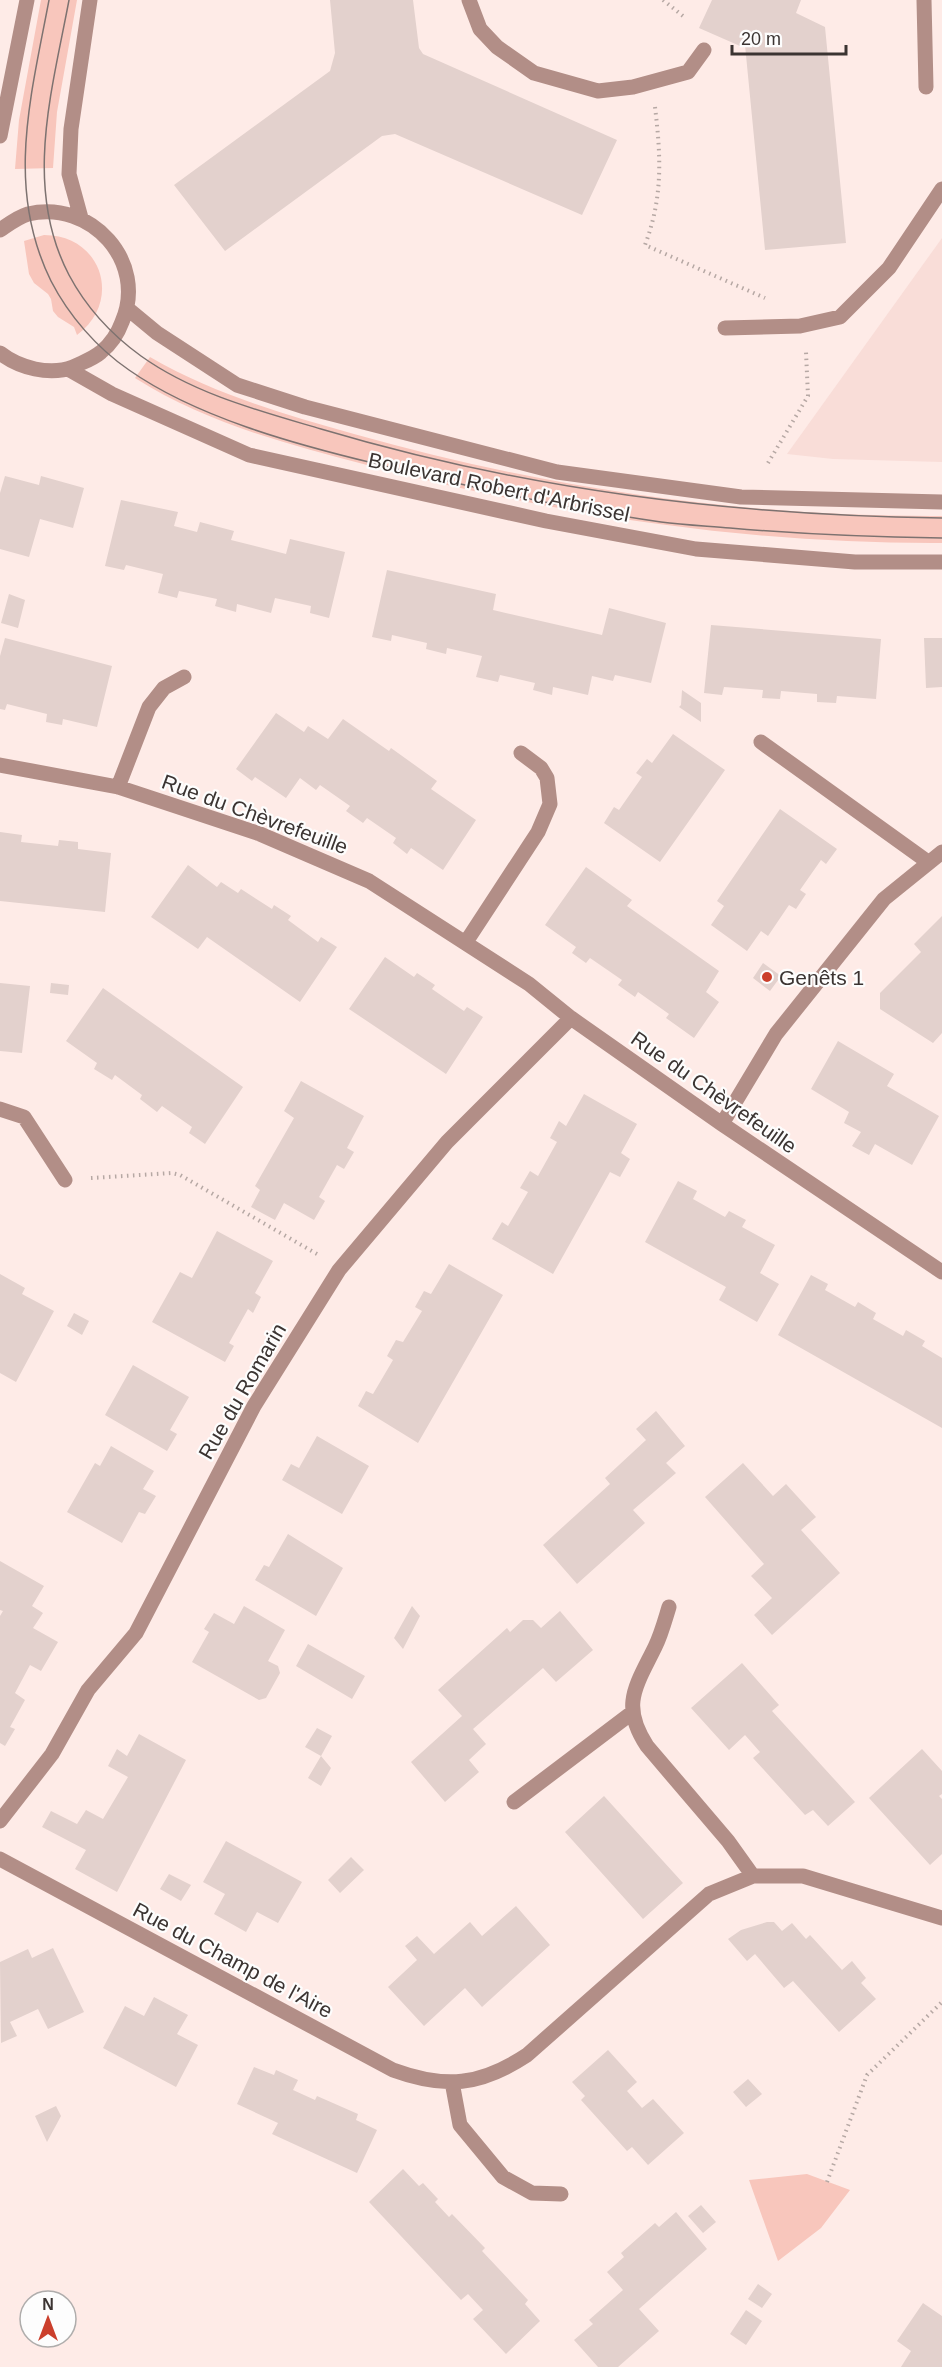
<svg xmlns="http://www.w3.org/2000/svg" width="942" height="2367" font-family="Arial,sans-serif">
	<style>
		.built { fill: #f9ddd8 }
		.green { fill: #f8c6bc }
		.building { fill: #e3d1cd }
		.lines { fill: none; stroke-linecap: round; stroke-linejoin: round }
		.path { stroke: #b6a8a4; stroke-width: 4; stroke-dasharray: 1.5 4.5; stroke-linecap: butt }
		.minor { stroke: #b28e87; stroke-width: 15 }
		.tram { stroke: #7d7270; stroke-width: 1.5 }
		.poi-dot { fill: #cb3f2c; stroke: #fdfdfd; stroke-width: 2 }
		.labels { text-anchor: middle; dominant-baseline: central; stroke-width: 4.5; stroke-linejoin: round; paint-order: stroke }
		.street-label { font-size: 21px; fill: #3b3432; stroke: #fdfdfd }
		.poi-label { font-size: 21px; fill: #3b3432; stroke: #fdfdfd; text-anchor: start }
	</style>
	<rect width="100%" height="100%" fill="#feebe7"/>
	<path class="built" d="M 942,238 L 942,462 L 833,459 L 787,454 Z"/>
	<path class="green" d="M 41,0 L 77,0 L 57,112 L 53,168 L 15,169 L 19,120 Z
		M 44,235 C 102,235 123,301 77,335 L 74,327 L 58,317 L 53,311 L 51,299 L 48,294 L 34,283 L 29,274 L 24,241 Z
		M 150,357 C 214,394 283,414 354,434 C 544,488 744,517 942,516 L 942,543 C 749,544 554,515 367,465 C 286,444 206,423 135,378 Z
		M 807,2174 L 850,2190 L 821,2228 L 778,2261 L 749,2180 Z"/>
	<path class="building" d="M 330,0 L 413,0 L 419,48 L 423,54 L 617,140 L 582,215 L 395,134 L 382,136 L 225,251 L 174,185 L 330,71 L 335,53 Z
		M 712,0 L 801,0 L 796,13 L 825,27 L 846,243 L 765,250 L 745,45 L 740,46 L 699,28 Z
		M 5,476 L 39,485 L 41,476 L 84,488 L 73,528 L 40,519 L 29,557 L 0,549 L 0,493 Z
		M 121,500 L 178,512 L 174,526 L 197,532 L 200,522 L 234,531 L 231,540 L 286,554 L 290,539 L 345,552 L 329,618 L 310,613 L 311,606 L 275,598 L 271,613 L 237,604 L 236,612 L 215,606 L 217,599 L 179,591 L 177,598 L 158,593 L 163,574 L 126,565 L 124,570 L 105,566 Z
		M 387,570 L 496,594 L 493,610 L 602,635 L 609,608 L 666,623 L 651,683 L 615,675 L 613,681 L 592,676 L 588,695 L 553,687 L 552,695 L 533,690 L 535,683 L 500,675 L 498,682 L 476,677 L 482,656 L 447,648 L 446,654 L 426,649 L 427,643 L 392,635 L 391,641 L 372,637 Z
		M 9,594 L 25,600 L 18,628 L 1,623 Z
		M 711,625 L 881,639 L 876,699 L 837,696 L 836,703 L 817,702 L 817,694 L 781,691 L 780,699 L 762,698 L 763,690 L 724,687 L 722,695 L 704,693 Z
		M 5,638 L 112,666 L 97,727 L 63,719 L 62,725 L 46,722 L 47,714 L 7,704 L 5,710 L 0,709 L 0,656 Z
		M 924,638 L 942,638 L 942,687 L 926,688 Z
		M 682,690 L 701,703 L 701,722 L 679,707 L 681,705 Z
		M 276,713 L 304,732 L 308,726 L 328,739 L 343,719 L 389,751 L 391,748 L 437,781 L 431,789 L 476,820 L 443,870 L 411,848 L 407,854 L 393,843 L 396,838 L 367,818 L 363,823 L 346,811 L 350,806 L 320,785 L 316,790 L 300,778 L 286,798 L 255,777 L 252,781 L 236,769 Z
		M 673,734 L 725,770 L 660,862 L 604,823 L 614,807 L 619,810 L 642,777 L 636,773 L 647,759 L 652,763 Z
		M 780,809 L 837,849 L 826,864 L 821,860 L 800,890 L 806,894 L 796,909 L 789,905 L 768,936 L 761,931 L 747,951 L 711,925 L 724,906 L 717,901 Z
		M 0,832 L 22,835 L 21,842 L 58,846 L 59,840 L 78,842 L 78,849 L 111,853 L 105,912 L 0,901 Z
		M 188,865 L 217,887 L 221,882 L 238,893 L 241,889 L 272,909 L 274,905 L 291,916 L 288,920 L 318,942 L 321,937 L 337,947 L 300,1002 L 207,937 L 198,949 L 151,917 Z
		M 586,867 L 632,900 L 627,906 L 719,971 L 706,992 L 719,1002 L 694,1038 L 666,1018 L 669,1014 L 638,992 L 635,997 L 618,985 L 622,980 L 590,958 L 586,963 L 572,953 L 576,947 L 545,925 Z
		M 942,916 L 942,1033 L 933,1043 L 880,1009 L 880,993 L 921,952 L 914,944 Z
		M 385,957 L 414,977 L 417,973 L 435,985 L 432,989 L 464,1011 L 467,1007 L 483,1017 L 446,1074 L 349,1009 Z
		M 763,963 L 781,976 L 770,991 L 753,978 Z
		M 0,983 L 30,986 L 22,1053 L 0,1051 Z
		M 51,983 L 69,985 L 68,995 L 50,993 Z
		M 103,988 L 243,1087 L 205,1144 L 189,1133 L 192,1127 L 162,1106 L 157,1112 L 140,1099 L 142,1095 L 115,1075 L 112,1080 L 94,1069 L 97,1063 L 66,1041 Z
		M 838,1041 L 894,1074 L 887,1086 L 939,1116 L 912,1165 L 875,1144 L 869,1155 L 852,1146 L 861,1132 L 844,1123 L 849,1112 L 811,1089 Z
		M 301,1081 L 364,1116 L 347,1148 L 354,1152 L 344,1169 L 337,1165 L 319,1197 L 325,1201 L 314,1220 L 284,1203 L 275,1220 L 251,1207 L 260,1190 L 255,1186 L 294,1118 L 284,1111 Z
		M 584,1094 L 637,1124 L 621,1153 L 630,1159 L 620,1177 L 610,1172 L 553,1274 L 492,1239 L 502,1222 L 508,1226 L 528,1192 L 520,1188 L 530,1171 L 538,1176 L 557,1142 L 550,1138 L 559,1121 L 566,1126 Z
		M 678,1181 L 697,1191 L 693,1199 L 725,1217 L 729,1211 L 746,1220 L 742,1227 L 775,1245 L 760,1273 L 779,1284 L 757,1322 L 719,1300 L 726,1287 L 645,1242 Z
		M 217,1231 L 273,1261 L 255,1293 L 261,1297 L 253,1313 L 248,1309 L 229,1343 L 234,1346 L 225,1362 L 152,1322 L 180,1272 L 192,1278 Z
		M 449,1264 L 503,1295 L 418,1443 L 358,1406 L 366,1391 L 373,1394 L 393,1360 L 387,1356 L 396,1340 L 403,1342 L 422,1311 L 415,1307 L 424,1291 L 431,1294 Z
		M 0,1274 L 25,1288 L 22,1294 L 54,1311 L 16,1382 L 0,1373 Z
		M 811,1275 L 828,1284 L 825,1290 L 855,1307 L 858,1302 L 876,1313 L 873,1319 L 903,1336 L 906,1330 L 925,1341 L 922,1346 L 942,1358 L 942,1428 L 778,1335 Z
		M 74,1313 L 89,1321 L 82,1335 L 67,1326 Z
		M 133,1365 L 189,1397 L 170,1430 L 177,1434 L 167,1451 L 105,1415 Z
		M 656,1411 L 685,1446 L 666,1463 L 676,1473 L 633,1510 L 645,1523 L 577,1584 L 543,1545 L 610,1484 L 605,1478 L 646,1440 L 636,1429 Z
		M 317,1436 L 369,1466 L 342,1514 L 282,1480 L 291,1464 L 299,1468 Z
		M 111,1446 L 154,1471 L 143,1489 L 156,1496 L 145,1514 L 139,1512 L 122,1543 L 67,1512 L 95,1463 L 100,1466 Z
		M 743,1463 L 773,1496 L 786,1484 L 816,1517 L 801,1530 L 840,1573 L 772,1635 L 754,1615 L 772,1598 L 751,1576 L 764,1564 L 705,1497 Z
		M 288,1534 L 343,1568 L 316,1616 L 255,1580 L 264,1565 L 269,1567 Z
		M 0,1561 L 44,1586 L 32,1606 L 43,1613 L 33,1628 L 58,1642 L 41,1671 L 30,1665 L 15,1693 L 25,1700 L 10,1727 L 15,1729 L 5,1746 L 0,1743 L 0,1616 L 3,1611 L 0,1610 Z
		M 244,1606 L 285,1630 L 268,1661 L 278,1666 L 280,1673 L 266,1698 L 259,1700 L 192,1662 L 209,1632 L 204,1629 L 214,1613 L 234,1624 Z
		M 412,1606 L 420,1616 L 403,1649 L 394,1638 Z
		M 560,1611 L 593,1650 L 556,1682 L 543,1668 L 473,1729 L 486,1744 L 469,1760 L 479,1772 L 445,1802 L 411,1762 L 462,1716 L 438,1690 L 507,1628 L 510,1632 L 523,1620 L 533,1620 L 541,1628 Z
		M 308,1644 L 365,1676 L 352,1699 L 296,1666 Z
		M 742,1663 L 779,1705 L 772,1711 L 855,1802 L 828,1826 L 813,1810 L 805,1815 L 753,1758 L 760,1752 L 745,1735 L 729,1750 L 691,1708 Z
		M 317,1728 L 332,1736 L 321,1756 L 305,1747 Z
		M 139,1734 L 186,1760 L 117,1892 L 75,1869 L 86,1850 L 42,1827 L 51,1811 L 77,1824 L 86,1810 L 103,1819 L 128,1777 L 108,1766 L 117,1749 L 127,1756 Z
		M 922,1749 L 942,1771 L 942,1794 L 939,1796 L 942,1799 L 942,1854 L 930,1865 L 869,1798 Z
		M 321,1756 L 331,1768 L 321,1786 L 308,1778 Z
		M 604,1796 L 683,1883 L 643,1919 L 565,1832 Z
		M 226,1841 L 302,1882 L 278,1923 L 257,1912 L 246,1932 L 214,1914 L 225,1894 L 203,1882 Z
		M 351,1857 L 364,1870 L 340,1893 L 328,1880 Z
		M 169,1874 L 191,1885 L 181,1901 L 160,1889 Z
		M 516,1906 L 550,1945 L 482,2007 L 465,1988 L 424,2026 L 388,1987 L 417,1960 L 405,1946 L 417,1936 L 434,1954 L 470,1922 L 482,1936 Z
		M 767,1922 L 774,1922 L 782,1931 L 792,1923 L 806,1939 L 810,1935 L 842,1970 L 852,1961 L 866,1978 L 861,1983 L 876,1999 L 839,2032 L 793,1981 L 784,1988 L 755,1954 L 747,1961 L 728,1939 L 741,1930 Z
		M 53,1948 L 84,2012 L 48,2029 L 38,2009 L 10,2022 L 17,2036 L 1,2043 L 0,1962 L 28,1949 L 32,1958 Z
		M 154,1997 L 188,2015 L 177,2034 L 198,2045 L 176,2087 L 103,2048 L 125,2006 L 144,2016 Z
		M 608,2050 L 637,2082 L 627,2091 L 642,2108 L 653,2099 L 684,2133 L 648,2165 L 632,2147 L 627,2151 L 581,2100 L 585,2096 L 572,2082 Z
		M 254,2067 L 274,2075 L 276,2070 L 298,2080 L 293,2090 L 315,2100 L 317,2096 L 358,2114 L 356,2120 L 377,2130 L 357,2173 L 272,2134 L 278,2123 L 237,2104 Z
		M 748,2079 L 762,2094 L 746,2107 L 733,2092 Z
		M 56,2106 L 61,2116 L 47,2142 L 35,2116 Z
		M 403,2169 L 419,2186 L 423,2183 L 438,2199 L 435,2202 L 449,2217 L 452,2214 L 485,2248 L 482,2251 L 528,2300 L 525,2304 L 540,2321 L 506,2354 L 473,2319 L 483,2310 L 468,2294 L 461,2300 L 369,2202 Z
		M 701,2205 L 716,2222 L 703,2233 L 688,2216 Z
		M 676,2212 L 707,2249 L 639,2309 L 659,2331 L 618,2367 L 598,2367 L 574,2340 L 593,2324 L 589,2320 L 623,2290 L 607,2272 L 624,2257 L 621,2253 L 655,2223 L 659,2227 Z
		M 758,2284 L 772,2294 L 762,2308 L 748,2299 Z
		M 923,2303 L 942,2316 L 942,2367 L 901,2367 L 911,2351 L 897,2341 Z
		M 746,2310 L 762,2321 L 746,2345 L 730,2334 Z"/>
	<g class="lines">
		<path class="path" d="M 663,0 L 683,16
			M 655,107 C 661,157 663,197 645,245 L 765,298
			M 768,463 L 808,396 L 806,352
			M 91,1178 L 172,1173 L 180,1175 L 317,1254
			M 827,2182 L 867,2075 L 942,2002"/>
		<path class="minor" d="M 469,0 L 480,29 L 497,47 L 534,73 L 598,91 L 633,87 L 688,72 L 704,50
			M 924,0 L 926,87
			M 0,136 L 27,0
			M 81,218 L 69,174 L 71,129 L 90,0
			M 0,230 C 9,224 18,217 28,214 C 91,199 148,262 122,322 C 118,333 111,344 101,352 C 93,359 83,362 73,367 C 50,376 19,368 0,353
			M 128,309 L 157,333 L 237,385 L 305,407 L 557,472 L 741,497 L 942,502
			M 725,328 L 800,326 L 840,317 L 889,268 L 942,189
			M 68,369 L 112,394 L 249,455 L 546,521 L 696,549 L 855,562 L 942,562
			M 761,742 L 928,862
			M 0,765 L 118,787 L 260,834 L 369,881 L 529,984 L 571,1018 L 722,1124 L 942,1272
			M 118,787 L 149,707 L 164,688 L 184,677
			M 466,942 L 538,832 L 550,804 L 547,778 L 541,768 L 521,753
			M 0,1109 L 24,1117 L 65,1180
			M 722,1124 L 776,1034 L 884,899 L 942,852
			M 669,1607 C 665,1620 661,1635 655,1647 C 636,1686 620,1705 647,1746 L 728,1841 L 753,1876
			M 514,1802 L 633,1712
			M 0,1821 L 52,1754 L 88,1690 L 136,1633 L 254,1406 L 339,1270 L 447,1142 L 571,1018
			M 0,1859 L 393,2070 C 445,2089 480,2086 527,2055 L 709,1894 L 753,1876 L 803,1876 L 942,1918
			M 452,2082 L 460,2125 L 503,2177 L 532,2193 L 561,2194"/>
		<path class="tram" d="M 49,0 C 31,96 5,188 51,281 C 69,316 97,348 129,370 C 196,417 294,444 373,463 C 468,487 564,508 661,522 C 684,525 707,526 730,528 C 800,534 871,537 942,538
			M 69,0 C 52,91 23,187 69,275 C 86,307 112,335 141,356 C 194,394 260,411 321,429 C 526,490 729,515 942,518"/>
	</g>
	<circle class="poi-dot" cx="767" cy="977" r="6"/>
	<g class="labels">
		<g class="street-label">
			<text transform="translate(499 487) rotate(12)">Boulevard Robert d'Arbrissel</text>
			<text transform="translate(255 814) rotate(20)">Rue du Chèvrefeuille</text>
			<text transform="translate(714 1092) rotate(35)">Rue du Chèvrefeuille</text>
			<text transform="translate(242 1391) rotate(-60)">Rue du Romarin</text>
			<text transform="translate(233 1960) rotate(28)">Rue du Champ de l'Aire</text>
		</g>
		<g class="poi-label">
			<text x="779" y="977">Genêts 1</text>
		</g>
	</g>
	<g transform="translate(48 2319)"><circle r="28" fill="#fdfdfd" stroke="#afadac" stroke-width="1.5"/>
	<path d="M0-4.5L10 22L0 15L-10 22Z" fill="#cb3f2c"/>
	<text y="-9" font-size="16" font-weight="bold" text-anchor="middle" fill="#3b3432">N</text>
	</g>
	<path d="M732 45v9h114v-9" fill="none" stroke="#3b3432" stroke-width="3"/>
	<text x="741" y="45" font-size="18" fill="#3b3432" stroke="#fdfdfd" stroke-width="4.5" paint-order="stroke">20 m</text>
</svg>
